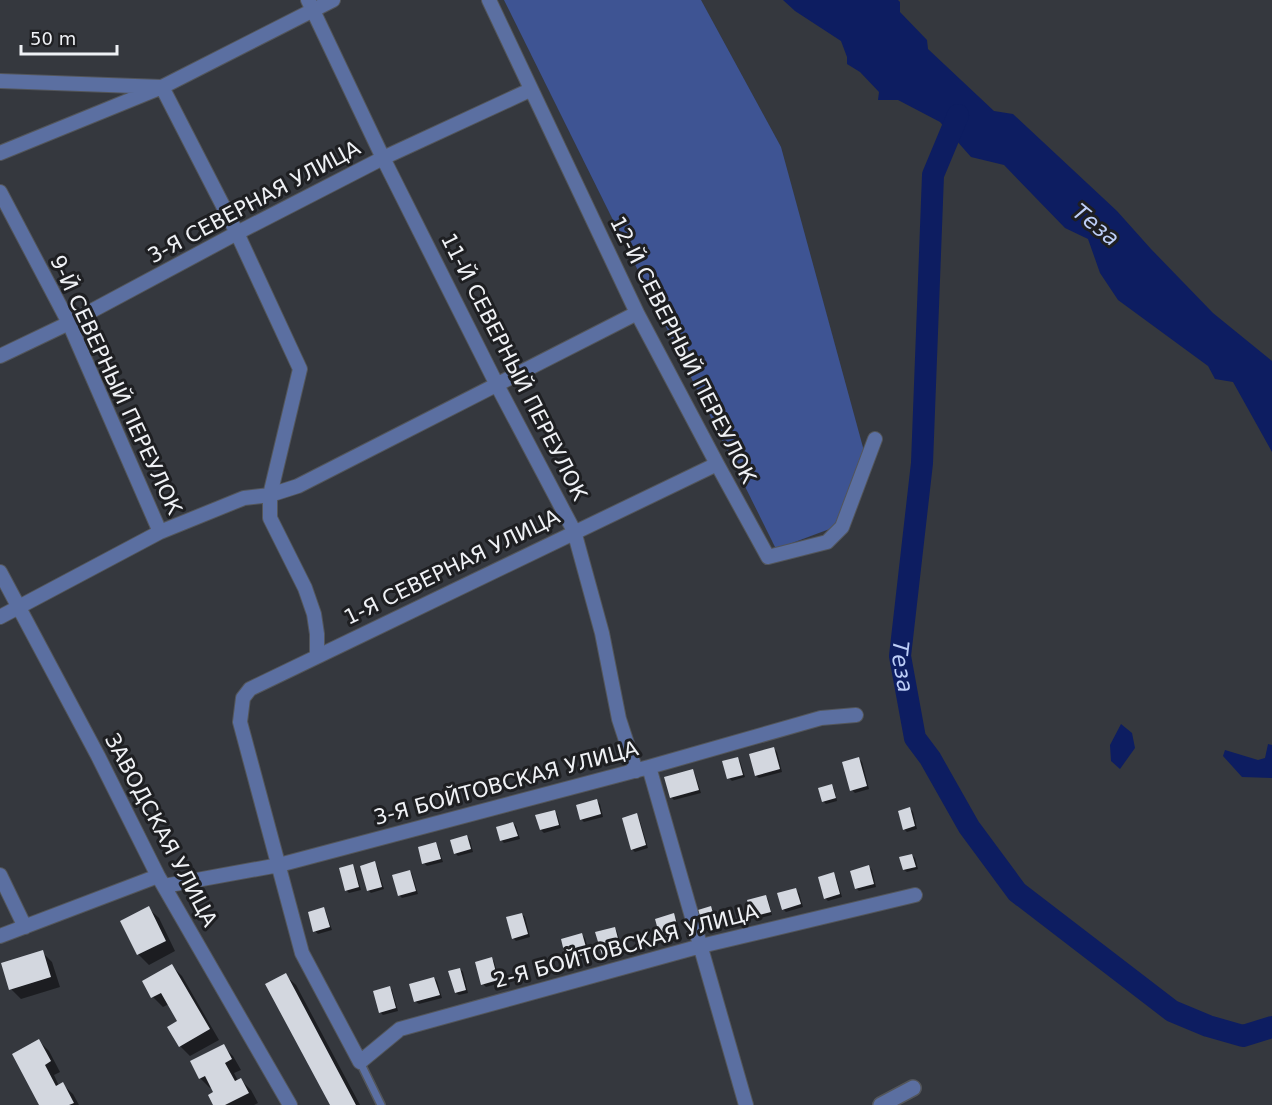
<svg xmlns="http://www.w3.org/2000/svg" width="1272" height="1105" font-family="'DejaVu Sans',sans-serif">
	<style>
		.green { fill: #3e5493 }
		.water { fill: #0d1d61 }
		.shadow { fill: #0007 }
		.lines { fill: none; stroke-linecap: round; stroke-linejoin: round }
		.river { stroke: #0d1d61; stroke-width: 22 }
		.building { fill: #d3d7df }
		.service-casing { stroke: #53565b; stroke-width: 10 }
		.minor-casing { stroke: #53565b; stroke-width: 16 }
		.tertiary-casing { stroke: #53565b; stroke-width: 18 }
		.service { stroke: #5b6fa1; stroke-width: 7 }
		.minor { stroke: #5b6fa1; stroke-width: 14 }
		.tertiary { stroke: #5b6fa1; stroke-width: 15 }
		.labels { text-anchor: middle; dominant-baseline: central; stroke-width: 6; stroke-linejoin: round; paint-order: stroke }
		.street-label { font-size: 21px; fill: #eff1f5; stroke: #1e1f22 }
		.water-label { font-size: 22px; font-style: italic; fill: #bdcef7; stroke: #1e1f22 }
	</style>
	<rect width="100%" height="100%" fill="#35383e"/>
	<path class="green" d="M 504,0 L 701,0 L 781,147 L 867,462 L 843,524 L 776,549 Z"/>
	<path class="water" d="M 783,0 L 898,0 L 900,2 L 900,12 L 927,40 L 928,49 L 994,111 L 1013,114 L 1117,211 L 1151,249 L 1213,313 L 1272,361 L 1272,452 L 1233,382 L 1215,379 L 1208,366 L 1118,300 L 1100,273 L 1088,239 L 1065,228 L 1004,165 L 971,157 L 940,122 L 898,100 L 878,100 L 879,92 L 860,72 L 847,64 L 847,57 L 841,41 L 795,11 Z
		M 1121,724 L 1132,733 L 1135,748 L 1120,769 L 1111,761 L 1110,745 Z
		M 1268,744 L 1272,745 L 1272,778 L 1242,777 L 1223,756 L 1225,750 L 1258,760 L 1265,758 Z"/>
	<path class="shadow" d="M 774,749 L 777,752 L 782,772 L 759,778 L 756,776 Z
		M 737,758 L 740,761 L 745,777 L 732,781 L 729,778 Z
		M 859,759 L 862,762 L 869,789 L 855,793 L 852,790 Z
		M 693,771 L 695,774 L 701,793 L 674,800 L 671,797 Z
		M 831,786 L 834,788 L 837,801 L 826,804 L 823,801 Z
		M 597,801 L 600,804 L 603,817 L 584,822 L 581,819 Z
		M 910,809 L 913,812 L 917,829 L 907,832 L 904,829 Z
		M 554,811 L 557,814 L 561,828 L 544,833 L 541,830 Z
		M 636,815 L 639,818 L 648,848 L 635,852 L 632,849 Z
		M 513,823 L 516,826 L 520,839 L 504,843 L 502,841 L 498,828 Z
		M 467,837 L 470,840 L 473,852 L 458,856 L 455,853 Z
		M 435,844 L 438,847 L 443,862 L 427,866 L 424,863 Z
		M 912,855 L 915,858 L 918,869 L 907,872 L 904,870 Z
		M 374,863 L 377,866 L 384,889 L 371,893 L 368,890 Z
		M 352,866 L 355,869 L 361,890 L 349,893 L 346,890 Z
		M 869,867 L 872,870 L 876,887 L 859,891 L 856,888 Z
		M 410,871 L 412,874 L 418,894 L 402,898 L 399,895 Z
		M 833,874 L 836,877 L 842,897 L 828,901 L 825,898 Z
		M 796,890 L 799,893 L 803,907 L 786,912 L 783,909 Z
		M 765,896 L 768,899 L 772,915 L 756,919 L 753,916 Z
		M 148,908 L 159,918 L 175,951 L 149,965 L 138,954 L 122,921 Z
		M 711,908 L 714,911 L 719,929 L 708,932 L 706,929 Z
		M 324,909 L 326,912 L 332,930 L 318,934 L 315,931 Z
		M 522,914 L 525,917 L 530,937 L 516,941 L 513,938 Z
		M 673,915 L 676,918 L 682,939 L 665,943 L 662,940 Z
		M 614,928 L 617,931 L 623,953 L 606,957 L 603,954 Z
		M 582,935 L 585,938 L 590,956 L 571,962 L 568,959 Z
		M 42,952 L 52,962 L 60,987 L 21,999 L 11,989 Z
		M 491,959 L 494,961 L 500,983 L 486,987 L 483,984 Z
		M 172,966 L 182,976 L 219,1040 L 190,1056 L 180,1046 L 179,1021 L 169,1004 L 163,1007 L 153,997 L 144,982 Z
		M 460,969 L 463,972 L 468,993 L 459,995 L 456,993 Z
		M 285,975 L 296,985 L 360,1105 L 332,1105 Z
		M 434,978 L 437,981 L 442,998 L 419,1004 L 416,1002 L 411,985 Z
		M 389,987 L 392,990 L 398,1011 L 383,1015 L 380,1012 Z
		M 39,1041 L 49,1051 L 60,1072 L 54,1075 L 59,1086 L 62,1084 L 73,1094 L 79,1105 L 41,1105 Z
		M 223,1046 L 233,1056 L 241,1070 L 234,1073 L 238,1081 L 241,1080 L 251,1090 L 258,1103 L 254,1105 L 215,1105 L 215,1092 L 212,1087 L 210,1088 L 200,1078 Z"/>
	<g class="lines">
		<path class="river" id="s1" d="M 958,115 L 933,175 L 922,463 L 900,656 L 915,738 L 930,758 L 969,827 L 1017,892 L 1172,1011 L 1208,1026 L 1243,1036 L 1272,1027"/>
	</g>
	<path class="building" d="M 774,747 L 780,769 L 755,776 L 749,754 Z
		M 738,757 L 743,775 L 727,779 L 722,761 Z
		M 859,757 L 867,786 L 850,791 L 842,762 Z
		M 693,769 L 699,790 L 670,798 L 664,777 Z
		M 832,784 L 836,798 L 822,802 L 818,788 Z
		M 597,799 L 601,814 L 580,820 L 576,805 Z
		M 910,807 L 915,826 L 903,830 L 898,811 Z
		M 555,810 L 559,825 L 540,830 L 535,815 Z
		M 637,813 L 646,845 L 631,850 L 622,818 Z
		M 513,822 L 518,836 L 500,841 L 496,827 Z
		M 467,835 L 471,849 L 454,854 L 450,840 Z
		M 436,842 L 441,859 L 422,864 L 418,847 Z
		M 912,854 L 916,867 L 903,870 L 899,857 Z
		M 375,861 L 382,887 L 367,891 L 360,866 Z
		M 353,864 L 359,887 L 345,891 L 339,868 Z
		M 869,865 L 874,884 L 855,889 L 850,871 Z
		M 410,870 L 416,891 L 398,896 L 392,875 Z
		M 834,872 L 840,894 L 824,899 L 818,877 Z
		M 796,888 L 801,904 L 782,910 L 777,893 Z
		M 766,895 L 771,912 L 752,917 L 747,900 Z
		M 149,906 L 166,941 L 137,955 L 120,921 Z
		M 711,906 L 717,927 L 704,930 L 698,910 Z
		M 324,907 L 330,927 L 313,932 L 308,912 Z
		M 522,913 L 528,934 L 512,939 L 506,917 Z
		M 674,913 L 680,936 L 661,941 L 655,919 Z
		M 615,927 L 621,950 L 602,955 L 595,932 Z
		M 582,933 L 588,954 L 566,960 L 561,939 Z
		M 43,950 L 51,977 L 9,990 L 1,963 Z
		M 492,957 L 498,980 L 481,985 L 475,962 Z
		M 172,964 L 210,1029 L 179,1047 L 167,1027 L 177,1021 L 161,993 L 151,998 L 142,981 Z
		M 460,968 L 466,990 L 455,993 L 448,971 Z
		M 286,973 L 356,1105 L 330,1105 L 265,984 Z
		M 434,977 L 440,995 L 414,1002 L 409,984 Z
		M 390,986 L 396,1008 L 379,1013 L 373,991 Z
		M 39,1039 L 51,1061 L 45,1065 L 56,1086 L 63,1082 L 74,1103 L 69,1105 L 39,1105 L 12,1054 Z
		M 224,1044 L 232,1059 L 225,1063 L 235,1081 L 241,1078 L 249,1093 L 225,1105 L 213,1105 L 208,1095 L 213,1092 L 205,1076 L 199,1079 L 190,1061 Z"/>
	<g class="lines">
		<defs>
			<path id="service" d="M 360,1062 L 381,1105"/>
			<path id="minor" d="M 308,0 L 383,158 L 497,385 L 574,531 L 602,633 L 619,719 L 636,771
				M 489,0 L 637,313 L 717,464 L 768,557 L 827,542 L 842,527 L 875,439
				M 0,81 L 162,87 L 237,233 L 300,369 L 270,495 L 270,518 L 305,588 L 314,614 L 317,634 L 317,655
				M 0,153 L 162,87 L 333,0
				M 0,192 L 69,323 L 160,532
				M 0,356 L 69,323 L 237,233 L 383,158 L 530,90
				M 717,464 L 250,689 L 243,698 L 240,722 L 302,953 L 360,1062 L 400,1029 L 701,946 L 915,895
				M 0,572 L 98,756 L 158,876 L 290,1105
				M 0,617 L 160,532 L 244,498 L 270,495 L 298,486 L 637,313
				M 649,767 L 746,1105
				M 0,875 L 25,927
				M 164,886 L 279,865 L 649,767 L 821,718 L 856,715
				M 0,936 L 158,876"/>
			<path id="tertiary" d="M 881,1105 L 913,1088"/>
		</defs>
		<use href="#service" class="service-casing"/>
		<use href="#minor" class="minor-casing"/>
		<use href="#tertiary" class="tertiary-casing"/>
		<use href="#service" class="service"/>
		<use href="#minor" class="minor"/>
		<use href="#tertiary" class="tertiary"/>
	</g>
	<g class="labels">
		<g class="street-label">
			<text transform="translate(254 202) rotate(-28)">3-Я СЕВЕРНАЯ УЛИЦА</text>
			<text transform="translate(683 350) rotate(63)">12-Й СЕВЕРНЫЙ ПЕРЕУЛОК</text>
			<text transform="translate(514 367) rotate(63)">11-Й СЕВЕРНЫЙ ПЕРЕУЛОК</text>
			<text transform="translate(116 385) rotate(65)">9-Й СЕВЕРНЫЙ ПЕРЕУЛОК</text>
			<text transform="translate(452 567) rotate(-26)">1-Я СЕВЕРНАЯ УЛИЦА</text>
			<text transform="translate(506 783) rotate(-15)">3-Я БОЙТОВСКАЯ УЛИЦА</text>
			<text transform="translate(161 830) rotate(62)">ЗАВОДСКАЯ УЛИЦА</text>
			<text transform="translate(626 946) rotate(-15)">2-Я БОЙТОВСКАЯ УЛИЦА</text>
		</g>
		<g class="water-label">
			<text transform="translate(1096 225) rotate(39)">Теза</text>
			<text stroke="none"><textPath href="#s1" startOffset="558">Теза</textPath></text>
		</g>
	</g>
	<path d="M21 45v9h96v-9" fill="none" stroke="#eff1f5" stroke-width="3"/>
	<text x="30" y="45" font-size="18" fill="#eff1f5" stroke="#1e1f22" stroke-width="4.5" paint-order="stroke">50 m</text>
</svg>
